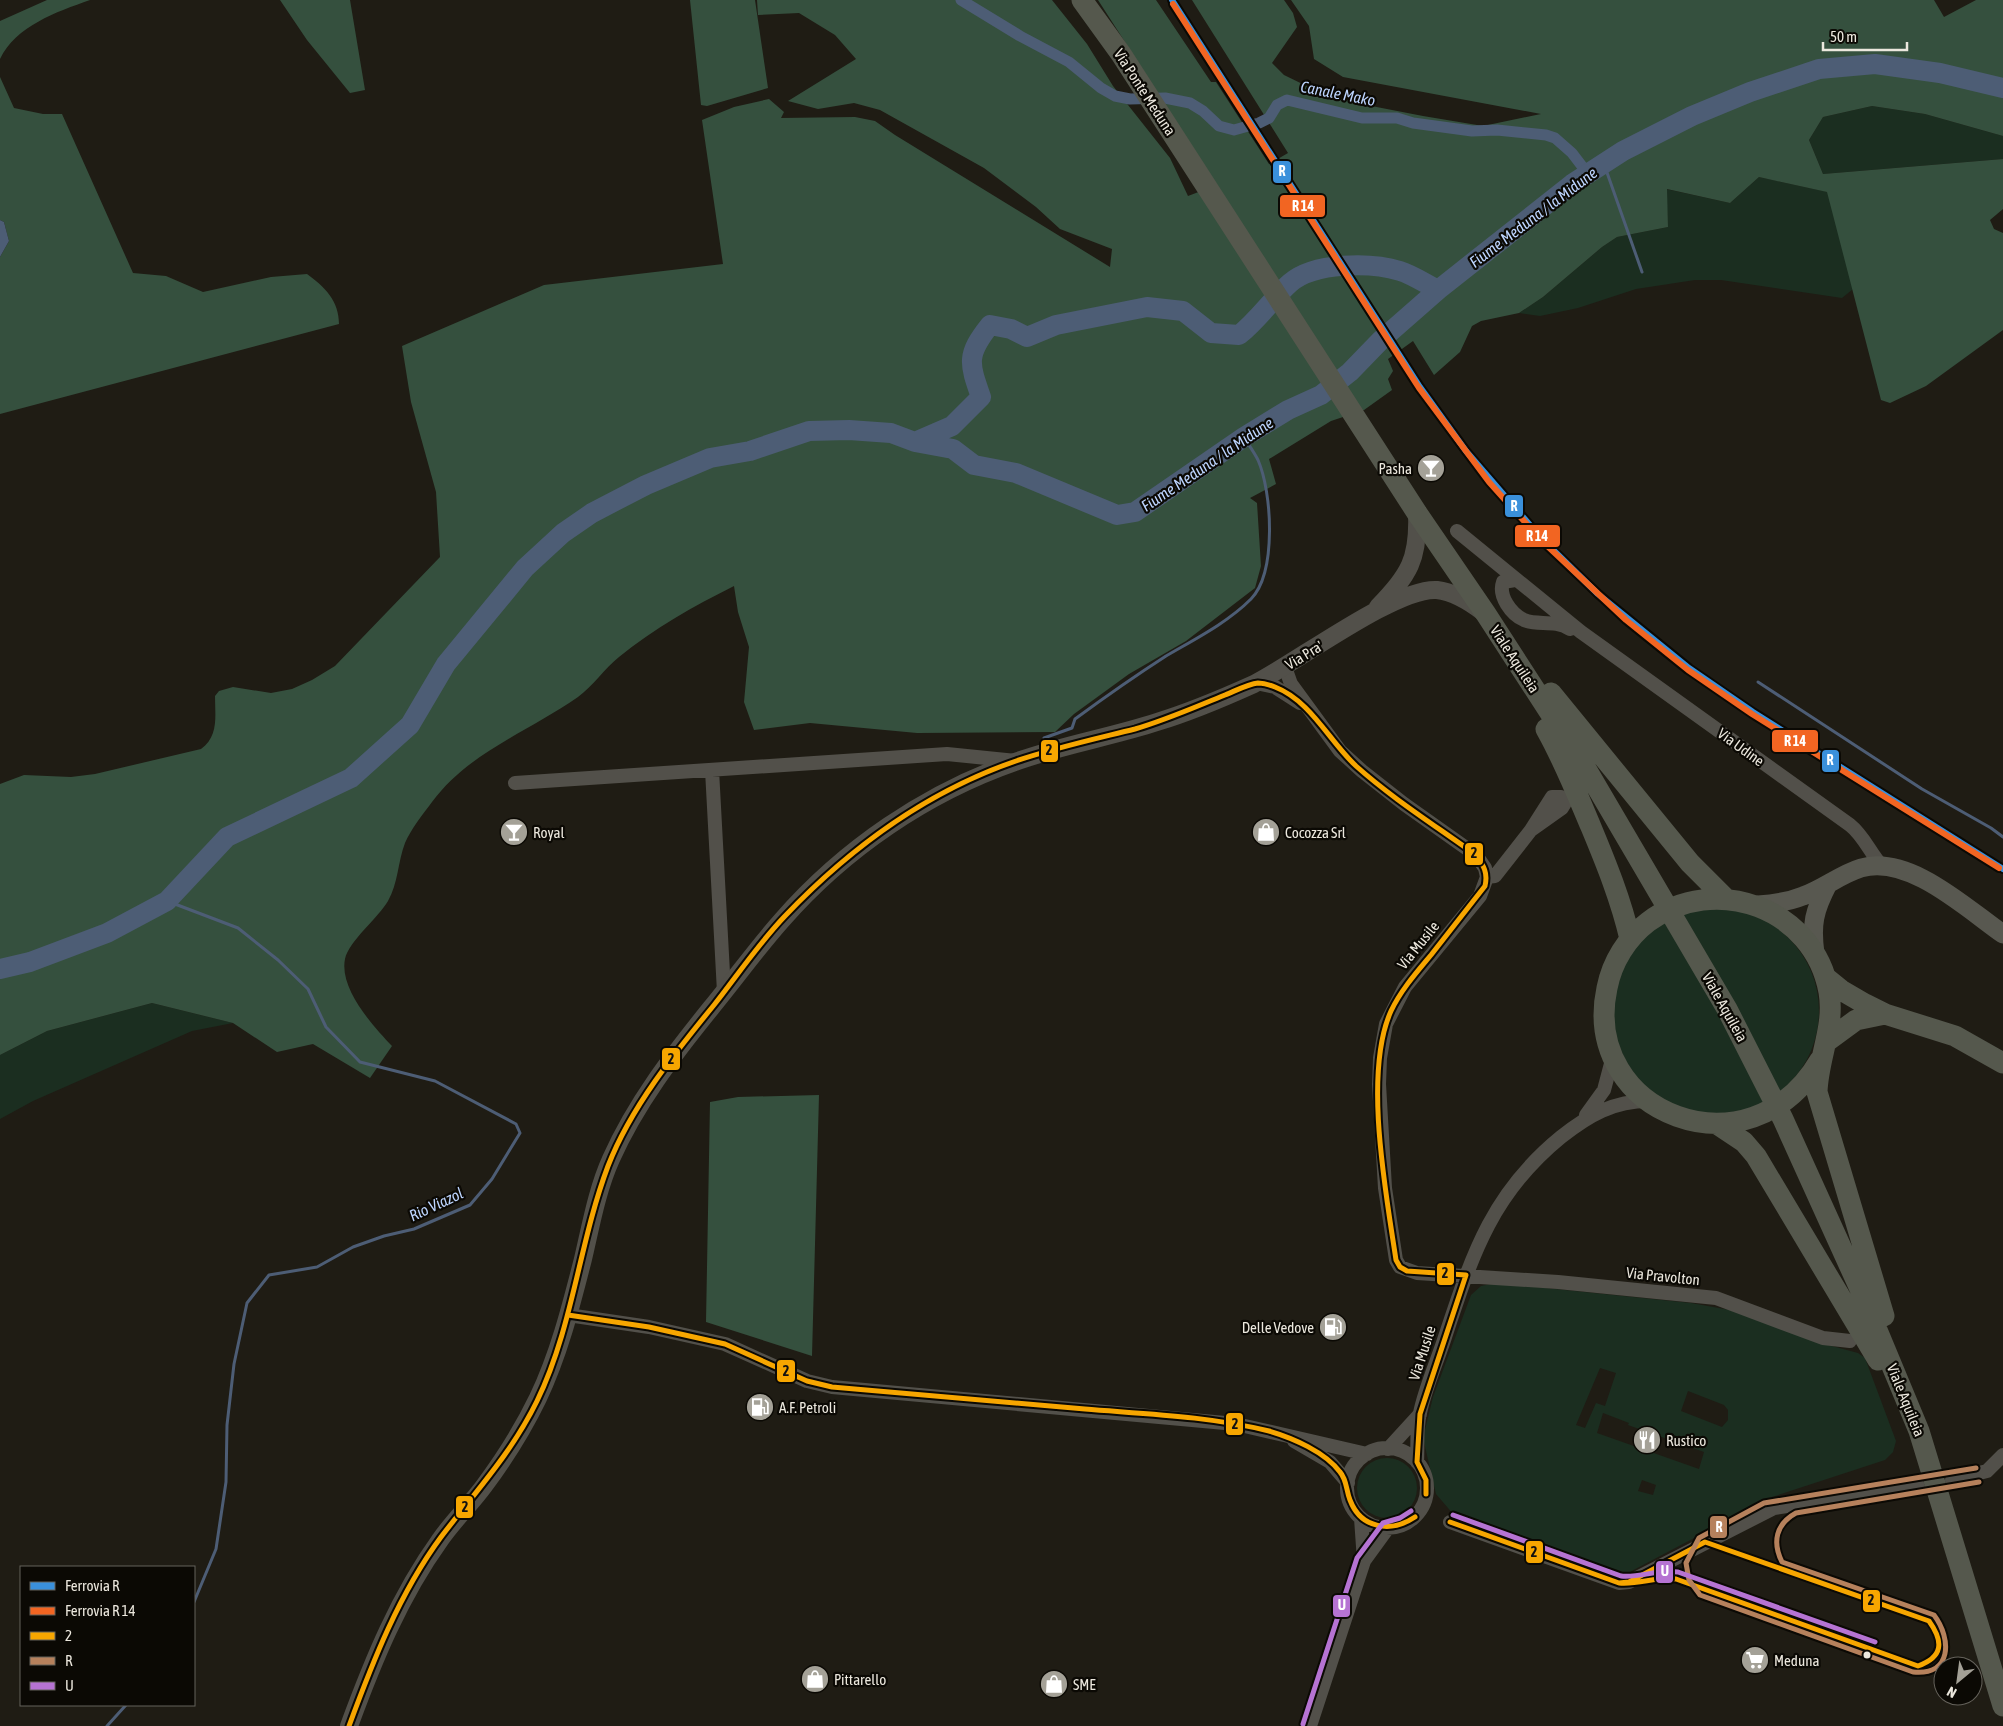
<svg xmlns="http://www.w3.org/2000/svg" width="2003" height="1726" font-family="'Asap Condensed',sans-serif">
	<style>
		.green { fill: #1b2e20; fill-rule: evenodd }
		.forest { fill: #35503e }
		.water { fill: #4d5d75 }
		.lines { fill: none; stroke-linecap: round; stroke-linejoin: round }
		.stream { stroke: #4d5d75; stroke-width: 3 }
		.canal { stroke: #4d5d75; stroke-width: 11 }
		.river { stroke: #4d5d75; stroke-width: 20 }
		.minor { stroke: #52504a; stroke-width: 14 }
		.tertiary { stroke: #52504a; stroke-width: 18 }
		.secondary { stroke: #585850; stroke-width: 19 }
		.primary { stroke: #55584d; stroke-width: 21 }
		.bus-1-casing { stroke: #0b0904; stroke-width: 9 }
		.bus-2-casing { stroke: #0b0904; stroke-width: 9 }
		.bus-3-casing { stroke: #0b0904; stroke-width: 9 }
		.bus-1 { stroke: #f7a600; stroke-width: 5 }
		.bus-2 { stroke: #b6815c; stroke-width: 5 }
		.bus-3 { stroke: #b673d3; stroke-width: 5 }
		.rail-1-casing { stroke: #0b0904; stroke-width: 10 }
		.rail-2-casing { stroke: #0b0904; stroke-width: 10 }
		.rail-1 { stroke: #3a90db; stroke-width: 6 }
		.rail-2 { stroke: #f26522; stroke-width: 6 }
		.bus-dot { fill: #ece8de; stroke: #0b0904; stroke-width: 2 }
		.labels { text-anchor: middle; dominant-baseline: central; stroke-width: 4.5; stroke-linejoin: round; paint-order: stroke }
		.street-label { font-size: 15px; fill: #ece8de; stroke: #0b0904 }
		.poi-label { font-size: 15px; fill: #ece8de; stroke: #0b0904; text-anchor: start }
		.water-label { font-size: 16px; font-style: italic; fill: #bdd5ff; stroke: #0b0904 }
		.line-badge { stroke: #0b0904; stroke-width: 2 }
		.badge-label { font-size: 14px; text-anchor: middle; font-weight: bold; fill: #fff }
		.pale-badge-label { font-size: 14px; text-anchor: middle; font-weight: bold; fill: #111 }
	</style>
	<rect width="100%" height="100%" fill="#1f1c14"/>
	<path class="green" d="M 1872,106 L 1925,114 L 2003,136 L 2003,159 L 1823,174 L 1809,140 L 1823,117 Z
		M 1759,177 L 1828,192 L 1853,289 L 1842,298 L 1721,280 L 1695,280 L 1636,289 L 1578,308 L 1540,316 L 1519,313 L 1543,297 L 1602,247 L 1617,237 L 1668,227 L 1666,189 L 1730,203 Z
		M1613 1011a103 103 0 1 1 206 0a103 103 0 1 1-206 0Z
		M 152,1003 L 233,1023 L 192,1031 L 33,1101 L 0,1119 L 0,1055 L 47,1031 Z
		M 1496,1283 L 1691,1303 L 1741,1312 L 1817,1342 L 1858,1353 L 1865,1358 L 1896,1441 L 1893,1452 L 1885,1460 L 1772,1497 L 1624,1575 L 1454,1515 L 1436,1494 L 1423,1438 L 1433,1397 L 1471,1295 L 1481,1286 ZM 1600,1368 L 1616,1373 L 1605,1406 L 1596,1403 L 1585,1428 L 1576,1425 ZM 1688,1391 L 1724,1405 L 1728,1410 L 1728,1420 L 1722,1427 L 1681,1411 ZM 1603,1413 L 1629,1423 L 1628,1425 L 1704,1452 L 1699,1469 L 1597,1433 ZM 1642,1480 L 1656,1485 L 1653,1495 L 1638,1491 Z
		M1357 1488a30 30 0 1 1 60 0a30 30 0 1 1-60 0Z"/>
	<path class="forest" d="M 47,0 L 90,0 C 56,12 16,26 0,59 L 0,21 Z
		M 280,0 L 350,0 L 365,90 L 350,93 L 307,40 Z
		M 690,0 L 755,0 L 768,88 L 707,106 L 701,105 Z
		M 757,0 L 1052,0 L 1087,44 L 1113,86 L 1170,158 L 1188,196 L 1217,185 L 1098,0 L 1156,0 L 1211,82 L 1216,82 L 1269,164 L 1288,153 L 1192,0 L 1284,0 L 1293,13 L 1297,27 L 1272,63 L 1284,75 L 1321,93 L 1356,103 L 1423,116 L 1483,126 L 1541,114 L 1343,77 L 1314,59 L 1309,26 L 1291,0 L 1934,0 L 1944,17 L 1976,0 L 2003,0 L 2003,136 L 1925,114 L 1872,106 L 1823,117 L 1809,140 L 1823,174 L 2003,159 L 2003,209 L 1990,220 L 1994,229 L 2003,233 L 2003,330 L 1926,386 L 1890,403 L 1881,400 L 1827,192 L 1759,177 L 1730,203 L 1667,189 L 1668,227 L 1617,237 L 1602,247 L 1543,297 L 1519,313 L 1481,321 L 1472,326 L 1460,352 L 1434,375 L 1413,341 L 1388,359 L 1393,371 L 1388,379 L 1392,390 L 1364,410 L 1331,421 L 1269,459 L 1276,484 L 1250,498 L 1257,503 L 1261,566 L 1255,588 L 1186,641 L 1129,674 L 1074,714 L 1055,732 L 917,733 L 810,723 L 754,730 L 744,702 L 749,647 L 738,612 L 734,586 C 694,606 653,629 619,657 C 604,669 593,686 578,697 C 528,732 469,752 432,802 C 423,814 411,829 405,843 C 398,861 398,884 388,901 C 379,917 349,941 345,959 C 339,989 373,1026 392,1046 L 370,1078 L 313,1044 L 277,1052 L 233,1023 L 152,1003 L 47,1031 L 0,1055 L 0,784 L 24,775 L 71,777 L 95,774 L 201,749 C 219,736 215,716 215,696 L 219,691 L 233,687 L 271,693 L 292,689 L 312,680 L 335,666 L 440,557 L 436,492 L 411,402 L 402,346 L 544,285 L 723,264 L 702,120 L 734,107 L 769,99 L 784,112 L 781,118 L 855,117 L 875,121 L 895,135 L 1110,267 L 1112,249 L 1060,229 L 1036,207 L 984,168 L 880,110 L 854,103 L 818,109 L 788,101 L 856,59 L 835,35 L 799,13 L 758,15 Z
		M 0,77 L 14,108 L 43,114 L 62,114 L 133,273 L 166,276 L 203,292 L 271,277 L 307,274 C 325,287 339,301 339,324 L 0,414 L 0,257 L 9,241 L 4,222 L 0,220 Z
		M 819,1095 L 812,1356 L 706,1322 L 710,1102 L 738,1097 Z"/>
	<path class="water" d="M 0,220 L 4,222 L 9,241 L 0,257 Z"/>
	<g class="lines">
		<path class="stream" d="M 1604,164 L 1642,272
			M 1758,682 L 1922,789 L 1991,828 L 2003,837
			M 1044,738 L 1072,728 L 1075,719 C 1105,697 1135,676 1166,656 C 1195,639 1227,623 1251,599 C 1277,572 1272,492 1258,460 C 1254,452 1248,444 1244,437
			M 167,901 L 238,928 L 278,960 L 308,989 L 326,1027 L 360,1062 L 435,1081 L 516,1124 L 520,1133 L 492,1179 L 470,1205 L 414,1229 L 384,1236 L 353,1247 L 317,1267 L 269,1275 L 247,1303 L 234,1364 L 227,1425 L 226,1482 L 216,1549 L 194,1602
			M 107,1726 L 126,1705"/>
		<path class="canal" d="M 961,0 L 1020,36 L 1069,62 L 1101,88 L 1115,96 L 1130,99 L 1165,98 L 1190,103 L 1203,111 L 1219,126 L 1234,130 L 1259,123 L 1269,118 L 1277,105 L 1287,100 L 1362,118 L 1397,118 L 1413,123 L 1472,131 L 1497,130 L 1546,135 L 1555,138 L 1572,153 L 1588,174"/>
		<path class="river" d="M 915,442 L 953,449 L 974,465 L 1016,473 L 1117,515 L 1135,512 L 1244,437 L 1288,410 L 1321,395 L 1350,372 L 1381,340 L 1438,290 L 1572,184 L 1623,151 L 1692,116 L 1750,92 L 1819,69 L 1875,64 L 1940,73 L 2003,88
			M 0,969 L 30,962 L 107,933 L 167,901 L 227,837 L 351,778 L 410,725 L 446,664 L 525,568 L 563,533 L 592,513 L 646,485 L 710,458 L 750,451 L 809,431 L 849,430 L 891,433 L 915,442 L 952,426 L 981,397 C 969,363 966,355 990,325 L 1011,329 L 1027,337 L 1056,325 L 1147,307 L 1183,311 L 1211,333 L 1239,335 C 1258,320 1272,299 1290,283 C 1314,262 1371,262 1400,271 C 1413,275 1426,284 1438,290"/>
		<path class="minor" d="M 1457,531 L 1581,632 L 1850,825 C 1864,836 1870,853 1882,866
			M 1515,580 L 1503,582 C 1498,596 1511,614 1524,620 C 1538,626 1554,619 1570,629
			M 1285,667 L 1291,684 L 1340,751 L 1362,771 L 1404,804 L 1476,855 L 1485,868 L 1487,877 L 1480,896 L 1405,987 L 1386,1024 L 1380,1058 L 1379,1084 L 1385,1188 L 1396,1260 L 1400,1267 L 1417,1273 L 1558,1282 L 1716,1298 L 1823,1338 L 1850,1341
			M 1256,683 L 1275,687 L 1300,703
			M 712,770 L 724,992
			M 515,783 L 947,754 L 1016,761
			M 1487,877 L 1495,876 L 1531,830 L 1552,797 L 1561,797 L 1565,803 L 1562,808 L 1531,830
			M 1586,1115 L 1604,1090 L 1613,1056
			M 568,1315 L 649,1327 L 725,1344 L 807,1381 L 832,1387 L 1236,1424 L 1367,1454
			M 1294,1441 L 1330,1462 L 1348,1483
			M1347 1488a40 40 0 1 1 80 0a40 40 0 1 1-80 0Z
			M 1388,1449 L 1420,1414
			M 1417,1462 C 1418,1446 1416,1428 1420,1413 C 1425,1388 1437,1362 1445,1337 C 1472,1256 1491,1194 1561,1137 C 1589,1115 1613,1101 1649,1101
			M 1952,1480 L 1987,1471 L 2003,1455
			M 1450,1522 L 1619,1583 L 1629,1582 L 1774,1508 L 1918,1486
			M 1364,1561 L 1388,1528
			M 1310,1726 L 1364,1561 L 1361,1518"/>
		<path class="tertiary" d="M 1378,607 C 1409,574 1419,560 1417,513
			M 349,1726 C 373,1661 399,1597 440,1540 C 453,1521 470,1505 484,1486 C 504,1459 523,1429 538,1398 C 559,1354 571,1306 583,1259 C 591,1225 597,1190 611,1159 C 636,1103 673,1055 711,1008 C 735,979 757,948 782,920 C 844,849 926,793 1015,762 C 1062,745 1111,737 1157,722 C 1190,712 1223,698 1254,684 C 1296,663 1396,587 1437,590 C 1454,592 1470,602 1483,612"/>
		<path class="secondary" d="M 1758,905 C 1773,904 1788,902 1803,896 C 1823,889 1841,874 1861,868 C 1909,854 1967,909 2003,934
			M 1815,954 C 1811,924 1814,911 1828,884"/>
		<path class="primary" d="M 1082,0 L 1121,54 L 1417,513 L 1486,614 L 1585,767 L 1727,1009 L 1783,1119 L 1860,1289 L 1919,1431 L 2003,1706
			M 1551,693 L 1690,863 L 1725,898
			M 1546,729 C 1564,761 1577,794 1591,827 C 1606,863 1621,900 1630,939
			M 1825,977 L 1841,990 L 1865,1004 L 1885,1014 L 1955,1036 L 2003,1063
			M 1826,1042 L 1856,1020 L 1885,1014
			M 1820,1060 C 1750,1180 1580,1114 1607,988 C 1612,962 1627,938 1648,922 C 1715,872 1814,908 1829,992 C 1835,1027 1818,1058 1817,1092 L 1884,1316
			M 1717,1124 L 1744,1142 L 1756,1156 L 1878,1360"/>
		<defs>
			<path id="bus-1" d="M 568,1315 L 649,1327 L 725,1344 L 807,1381 L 832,1387 C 916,1394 1000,1402 1085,1409 C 1146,1414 1208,1416 1269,1431 C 1293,1438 1325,1452 1340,1472 C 1347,1480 1346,1490 1350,1500 C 1361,1529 1391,1533 1415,1517
				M 1450,1522 L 1619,1583
				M 1705,1542 L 1929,1621 C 1944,1642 1943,1657 1918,1666 L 1676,1579 C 1657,1576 1639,1585 1619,1583 L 1629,1582 Z
				M 349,1726 C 373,1661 399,1594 441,1537 C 476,1491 511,1454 537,1401 C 573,1327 579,1243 608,1166 C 631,1107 674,1054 714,1005 C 737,976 759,943 785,916 C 850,848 926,792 1016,761 C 1054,748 1095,739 1135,729 C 1166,720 1195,707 1225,695 C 1235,691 1248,684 1258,683 C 1264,683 1270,685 1275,687 C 1311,701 1329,741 1356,766 C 1393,799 1436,826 1476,855 C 1484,866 1488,873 1485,886 C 1467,909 1449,932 1431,955 C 1416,973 1401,990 1391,1011 C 1363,1073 1386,1193 1396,1260 L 1400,1267 L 1407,1271 L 1466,1275 L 1420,1414 L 1417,1462 L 1426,1480 L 1426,1494"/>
			<path id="bus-2" d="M 1976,1468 L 1764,1503 L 1699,1538 L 1686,1563 L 1689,1580 L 1700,1595 L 1913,1672 C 1952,1676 1952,1639 1934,1615 L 1782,1562 C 1772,1542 1776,1524 1796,1513 L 1979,1482"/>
			<path id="bus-3" d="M 1453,1515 L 1621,1576 C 1640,1578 1658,1569 1678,1572 L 1875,1642
				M 1303,1724 L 1357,1558 L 1383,1523 L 1400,1518 L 1411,1511"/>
		</defs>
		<use href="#bus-1" class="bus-1-casing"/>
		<use href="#bus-2" class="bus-2-casing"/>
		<use href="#bus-3" class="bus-3-casing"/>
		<use href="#bus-1" class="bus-1"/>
		<use href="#bus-2" class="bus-2"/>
		<use href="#bus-3" class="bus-3"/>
		<defs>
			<path id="rail-1" d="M 1172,0 L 1420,387 L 1466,451 L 1542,539 L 1598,594 L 1689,668 L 1753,712 L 2003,869"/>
			<path id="rail-2" d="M 1173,4 L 1419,388 L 1489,482 L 1541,540 L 1626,620 L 1688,670 L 1752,714 L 1999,868"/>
		</defs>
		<use href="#rail-1" class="rail-1-casing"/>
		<use href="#rail-2" class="rail-2-casing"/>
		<use href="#rail-1" class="rail-1"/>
		<use href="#rail-2" class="rail-2"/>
	</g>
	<defs>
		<symbol id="bar-disc" viewBox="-11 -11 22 22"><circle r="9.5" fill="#a4a197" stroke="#0b0904"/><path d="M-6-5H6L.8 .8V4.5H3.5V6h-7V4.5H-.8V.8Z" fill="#fff"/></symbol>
		<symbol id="shop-disc" viewBox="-11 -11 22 22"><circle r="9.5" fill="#a4a197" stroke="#0b0904"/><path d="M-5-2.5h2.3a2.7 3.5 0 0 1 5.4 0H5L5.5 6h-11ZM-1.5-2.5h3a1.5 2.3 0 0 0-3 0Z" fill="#fff"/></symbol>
		<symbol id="fuel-disc" viewBox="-11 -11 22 22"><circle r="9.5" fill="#a4a197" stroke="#0b0904"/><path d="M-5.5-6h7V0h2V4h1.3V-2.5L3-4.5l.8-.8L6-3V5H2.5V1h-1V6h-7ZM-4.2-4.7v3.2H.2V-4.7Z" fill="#fff"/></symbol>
		<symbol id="restaurant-disc" viewBox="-11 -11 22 22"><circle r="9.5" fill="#a4a197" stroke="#0b0904"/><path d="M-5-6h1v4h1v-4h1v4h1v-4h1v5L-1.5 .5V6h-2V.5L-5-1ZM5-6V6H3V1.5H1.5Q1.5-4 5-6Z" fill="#fff"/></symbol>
		<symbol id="supermarket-disc" viewBox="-11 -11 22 22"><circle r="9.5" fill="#a4a197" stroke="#0b0904"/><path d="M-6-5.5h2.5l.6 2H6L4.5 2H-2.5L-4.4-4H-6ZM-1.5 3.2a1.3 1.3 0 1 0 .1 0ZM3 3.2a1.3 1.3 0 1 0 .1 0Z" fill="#fff"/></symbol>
	</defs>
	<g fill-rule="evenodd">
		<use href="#bar-disc" x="1415" y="452" width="32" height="32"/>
		<use href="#bar-disc" x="498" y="816" width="32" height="32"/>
		<use href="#shop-disc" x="1250" y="816" width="32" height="32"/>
		<use href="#fuel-disc" x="1317" y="1311" width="32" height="32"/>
		<use href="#fuel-disc" x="744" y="1391" width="32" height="32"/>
		<use href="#restaurant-disc" x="1631" y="1424" width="32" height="32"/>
		<use href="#supermarket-disc" x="1739" y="1644" width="32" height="32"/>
		<use href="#shop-disc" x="799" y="1663" width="32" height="32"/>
		<use href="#shop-disc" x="1038" y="1668" width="32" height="32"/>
	</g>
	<circle class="bus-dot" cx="1867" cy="1655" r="4.5"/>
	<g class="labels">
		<g class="street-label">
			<text transform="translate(1145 92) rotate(57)">Via Ponte Meduna</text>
			<text transform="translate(1304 655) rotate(-31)">Via Pra'</text>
			<text transform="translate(1515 659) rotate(57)">Viale Aquileia</text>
			<text transform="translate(1741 747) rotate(36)">Via Udine</text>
			<text transform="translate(1418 945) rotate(-51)">Via Musile</text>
			<text transform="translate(1725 1007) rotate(61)">Viale Aquileia</text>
			<text transform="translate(1663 1276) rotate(6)">Via Pravolton</text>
			<text transform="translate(1422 1353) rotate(-72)">Via Musile</text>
			<text transform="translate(1906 1400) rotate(68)">Viale Aquileia</text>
		</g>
		<g class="poi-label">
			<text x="1412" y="468" text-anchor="end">Pasha</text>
			<text x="533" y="832">Royal</text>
			<text x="1285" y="832">Cocozza Srl</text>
			<text x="1314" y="1327" text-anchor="end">Delle Vedove</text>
			<text x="779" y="1407">A.F. Petroli</text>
			<text x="1666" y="1440">Rustico</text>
			<text x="1774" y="1660">Meduna</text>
			<text x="834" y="1679">Pittarello</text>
			<text x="1073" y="1684">SME</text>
		</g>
		<g class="water-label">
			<text transform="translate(1338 93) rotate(11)">Canale Mako</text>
			<text transform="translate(1533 217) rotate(-37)">Fiume Meduna / la Midune</text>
			<text transform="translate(1207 464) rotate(-34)">Fiume Meduna / la Midune</text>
			<text transform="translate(436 1204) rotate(-25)">Rio Viazol</text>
		</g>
	</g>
	<g class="line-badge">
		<rect x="1272" y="160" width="20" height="24" rx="5" fill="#3a90db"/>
		<rect x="1279" y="194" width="47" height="24" rx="5" fill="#f26522"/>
		<rect x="1504" y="494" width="20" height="24" rx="5" fill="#3a90db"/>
		<rect x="1514" y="524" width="47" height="24" rx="5" fill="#f26522"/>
		<rect x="1771" y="729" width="48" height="24" rx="5" fill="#f26522"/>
		<rect x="1040" y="739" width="19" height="24" rx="5" fill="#f7a600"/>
		<rect x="1821" y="749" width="19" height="24" rx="5" fill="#3a90db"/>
		<rect x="1464" y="842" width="20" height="24" rx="5" fill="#f7a600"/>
		<rect x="661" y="1047" width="20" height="24" rx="5" fill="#f7a600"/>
		<rect x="1436" y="1262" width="19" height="24" rx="5" fill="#f7a600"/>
		<rect x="776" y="1359" width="20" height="24" rx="5" fill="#f7a600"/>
		<rect x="1225" y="1412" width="19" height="24" rx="5" fill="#f7a600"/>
		<rect x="455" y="1495" width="19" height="24" rx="5" fill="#f7a600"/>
		<rect x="1709" y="1515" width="19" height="24" rx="5" fill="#b6815c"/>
		<rect x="1525" y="1540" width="19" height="24" rx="5" fill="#f7a600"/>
		<rect x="1655" y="1560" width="19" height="24" rx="5" fill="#b673d3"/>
		<rect x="1862" y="1589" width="19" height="24" rx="5" fill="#f7a600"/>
		<rect x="1332" y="1594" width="19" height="24" rx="5" fill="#b673d3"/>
	</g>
	<g class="badge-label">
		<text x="1282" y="176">R</text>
		<text x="1303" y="211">R 14</text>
		<text x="1514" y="511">R</text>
		<text x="1537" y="541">R 14</text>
		<text x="1795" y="746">R 14</text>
		<text x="1830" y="765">R</text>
		<text x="1719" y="1532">R</text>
		<text x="1665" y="1576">U</text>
		<text x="1342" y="1610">U</text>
	</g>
	<g class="pale-badge-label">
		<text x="1049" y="755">2</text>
		<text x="1474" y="858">2</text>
		<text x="671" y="1064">2</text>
		<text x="1445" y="1278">2</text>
		<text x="786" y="1376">2</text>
		<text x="1235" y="1429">2</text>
		<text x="465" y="1512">2</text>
		<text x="1534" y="1557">2</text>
		<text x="1871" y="1605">2</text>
	</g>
	<rect x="20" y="1566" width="175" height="140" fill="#0b0904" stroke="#65625b"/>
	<rect x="30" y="1582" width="25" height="8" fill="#3a90db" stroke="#65625b"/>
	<text x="65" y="1591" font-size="15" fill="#ece8de">Ferrovia R</text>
	<rect x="30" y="1607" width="25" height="8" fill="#f26522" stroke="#65625b"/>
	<text x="65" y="1616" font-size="15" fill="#ece8de">Ferrovia R 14</text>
	<rect x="30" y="1632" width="25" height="8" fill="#f7a600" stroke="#65625b"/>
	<text x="65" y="1641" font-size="15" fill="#ece8de">2</text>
	<rect x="30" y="1657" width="25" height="8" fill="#b6815c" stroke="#65625b"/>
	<text x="65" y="1666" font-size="15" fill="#ece8de">R</text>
	<rect x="30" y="1682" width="25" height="8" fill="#b673d3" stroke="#65625b"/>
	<text x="65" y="1691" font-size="15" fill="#ece8de">U</text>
	<g transform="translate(1958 1681) rotate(209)"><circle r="24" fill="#0b0904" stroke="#65625b"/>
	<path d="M0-4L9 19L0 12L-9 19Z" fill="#a4a197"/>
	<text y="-8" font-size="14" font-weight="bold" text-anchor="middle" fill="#ece8de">N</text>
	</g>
	<path d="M1823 42v8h84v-8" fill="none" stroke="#ece8de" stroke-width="2.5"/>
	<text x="1830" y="42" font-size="15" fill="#ece8de" stroke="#0b0904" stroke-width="4" paint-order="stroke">50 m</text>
</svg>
